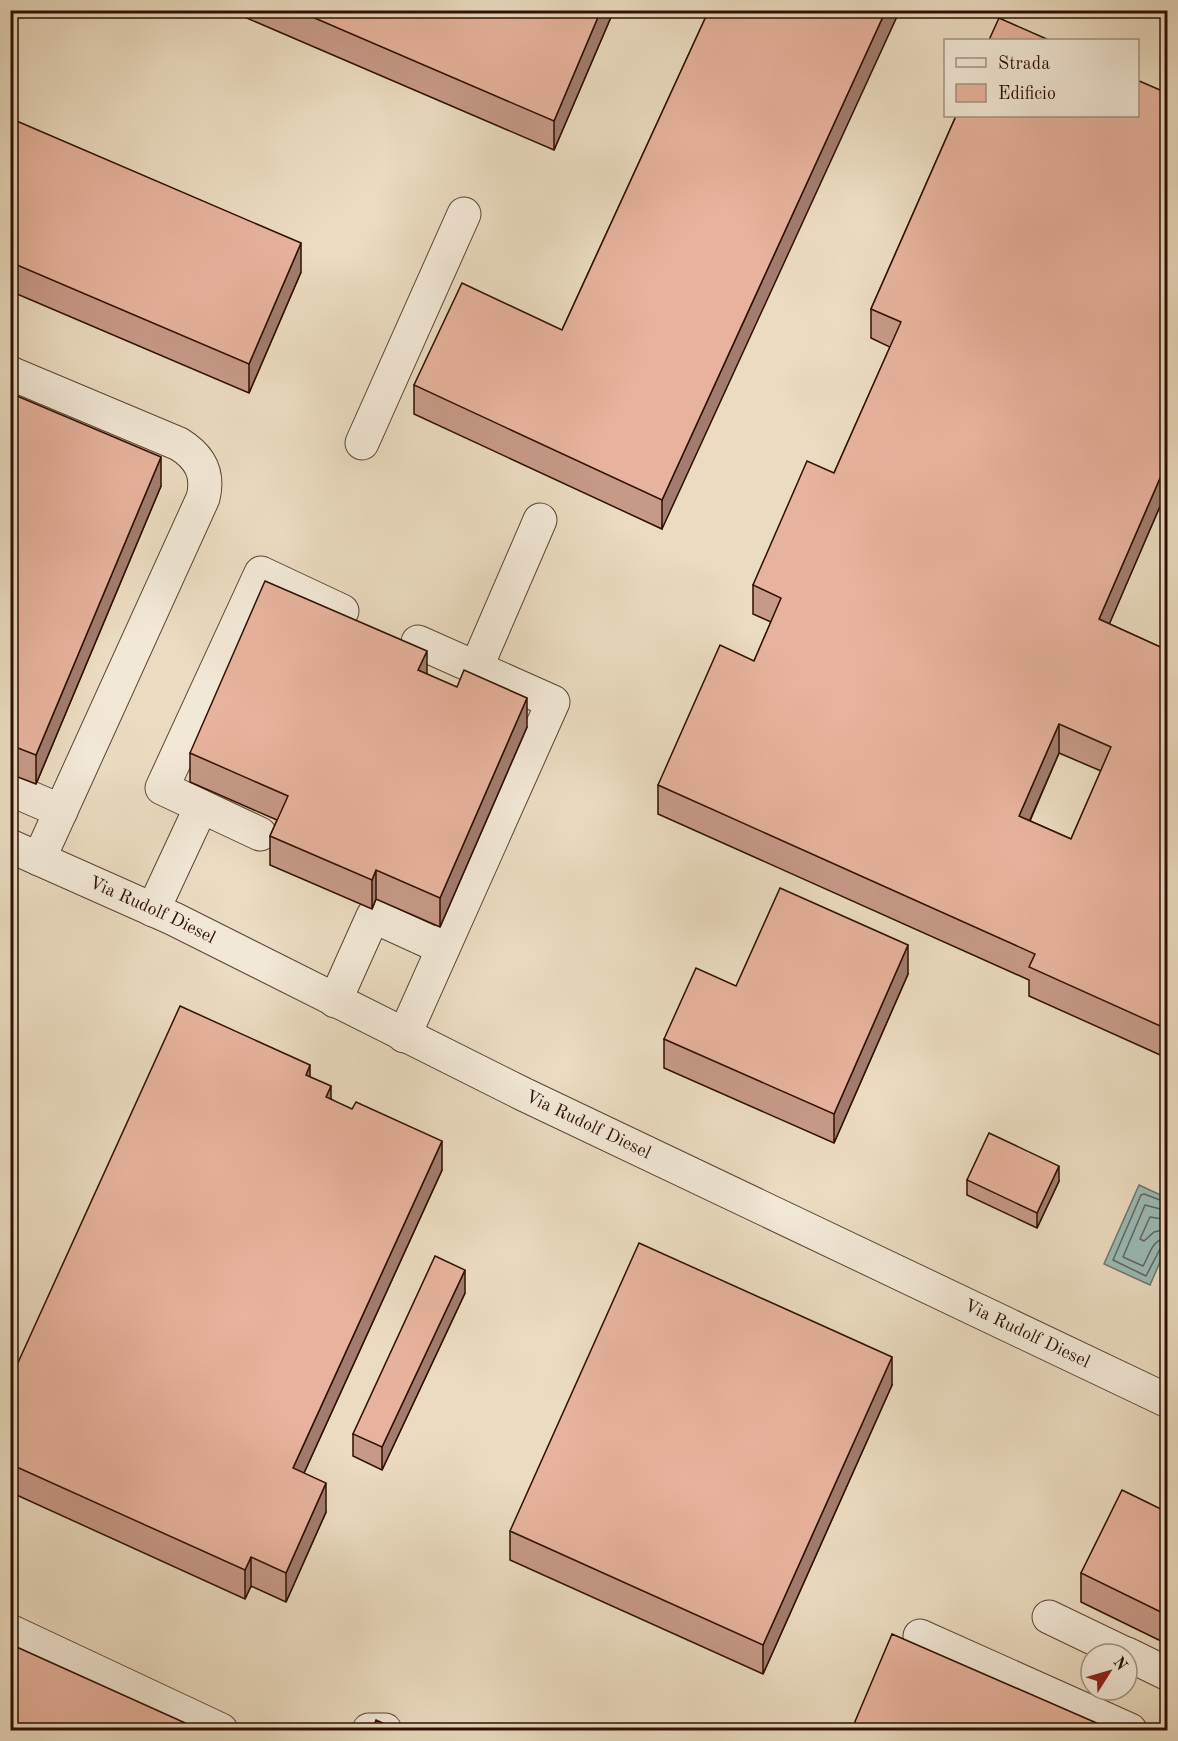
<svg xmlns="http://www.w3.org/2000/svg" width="1178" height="1741" font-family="'Old Standard TT',serif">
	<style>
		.water { fill: #99bbb6; stroke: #6f776e; stroke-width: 1.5 }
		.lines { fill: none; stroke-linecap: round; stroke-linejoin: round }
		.shore { stroke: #64665c; stroke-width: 1.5 }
		.minor-casing { stroke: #5e4332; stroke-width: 35 }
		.minor { stroke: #f2e8d6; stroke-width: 33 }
		.wall { fill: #c79a88; stroke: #2f1003; stroke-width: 1.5; fill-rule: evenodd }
		.shaded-wall { fill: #a27d6f; stroke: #2f1003; stroke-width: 1.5 }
		.building { fill: #e7b39e; stroke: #2f1003; stroke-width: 1.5; fill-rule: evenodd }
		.labels { text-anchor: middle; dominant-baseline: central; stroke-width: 4.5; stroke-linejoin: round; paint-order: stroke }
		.street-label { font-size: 18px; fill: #2f1003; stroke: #f2e8d6 }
	</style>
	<rect width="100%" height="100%" fill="#ebdbc0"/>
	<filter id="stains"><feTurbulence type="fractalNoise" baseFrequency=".00333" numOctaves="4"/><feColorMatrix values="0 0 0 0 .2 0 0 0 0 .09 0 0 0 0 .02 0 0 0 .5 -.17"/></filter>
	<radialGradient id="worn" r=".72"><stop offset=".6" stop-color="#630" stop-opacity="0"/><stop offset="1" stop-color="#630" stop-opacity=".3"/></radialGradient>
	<path class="water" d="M 1139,1185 L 1167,1198 L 1167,1246 L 1150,1285 L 1104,1264 Z"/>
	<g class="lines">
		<path class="shore" d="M 1168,1203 L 1144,1194 L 1141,1195 L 1113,1260 L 1146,1276 L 1160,1249 L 1168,1245
			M 1168,1211 L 1145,1205 L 1123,1257 L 1143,1266 C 1150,1255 1151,1239 1168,1238
			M 1168,1220 L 1150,1217 L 1140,1239 L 1144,1241 L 1154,1232 L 1168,1229"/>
		<defs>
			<g id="minor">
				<path d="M 10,373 L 179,444 C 200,457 209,474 203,498 L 39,859"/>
				<path d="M 362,443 L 464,214"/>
				<path d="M 476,668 L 540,520"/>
				<path d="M 10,789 L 61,811"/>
				<path d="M 260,834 L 162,788 L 261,573 L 342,611"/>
				<path id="s1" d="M 10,846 L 174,919 L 523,1094 L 1168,1401"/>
				<path d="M 153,910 L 201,807"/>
				<path d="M 335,1001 L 373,916 L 443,948"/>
				<path d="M 404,1036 L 553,702 L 418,642"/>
				<path d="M 1049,1617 L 1126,1654"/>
				<path d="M 10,1631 L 221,1730"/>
				<path d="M 920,1636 L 1130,1730"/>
				<path d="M 1127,1654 L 1168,1674"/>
				<path d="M 369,1730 L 385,1730"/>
			</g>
		</defs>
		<use href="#minor" class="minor-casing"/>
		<use href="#minor" class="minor"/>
	</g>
	<path class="wall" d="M 228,10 L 614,10 L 554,150 Z
		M 709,10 L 662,529 L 414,414 L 414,385 L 562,330 Z
		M 956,116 L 1167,490 L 1109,624 L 1167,650 L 1167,1058 L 1029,996 L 1029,980 L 658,814 L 658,785 L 754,661 L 771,622 L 753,614 L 753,585 L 834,473 L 890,347 L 871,338 L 871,309 ZM 1059,753 L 1101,771 L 1071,839 L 1030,821 Z
		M 10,123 L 301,272 L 249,393 L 10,291 Z
		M 10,393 L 161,486 L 36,784 L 10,774 Z
		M 427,674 L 527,727 L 440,927 L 376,899 L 372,909 L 270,865 L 270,836 L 277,820 L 190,782 L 190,753 Z
		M 908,974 L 834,1143 L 664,1068 L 664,1039 L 736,986 Z
		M 310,1077 L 331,1099 L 442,1170 L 304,1473 L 326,1512 L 286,1602 L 251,1586 L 245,1599 L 10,1492 L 10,1364 L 16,1367 Z
		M 967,1180 L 1059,1181 L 1037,1228 L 967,1195 Z
		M 465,1293 L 382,1470 L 353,1456 L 353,1434 Z
		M 892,1385 L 763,1674 L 510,1560 L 510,1531 Z
		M 1167,1512 L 1167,1644 L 1081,1602 L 1081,1573 Z"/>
	<path class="shaded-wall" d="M 601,10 L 614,10 L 554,150 L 554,121 Z
		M 886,10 L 900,10 L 662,529 L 662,500 Z
		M 301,243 L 301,272 L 249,393 L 249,364 Z
		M 161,457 L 161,486 L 36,784 L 36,755 Z
		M 1167,462 L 1167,490 L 1099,648 L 1099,619 Z
		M 427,651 L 427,680 L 418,670 Z
		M 527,698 L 527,727 L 440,927 L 440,898 Z
		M 1059,724 L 1059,753 L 1019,845 L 1019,816 Z
		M 376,870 L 376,899 L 372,909 L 372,880 Z
		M 908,945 L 908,974 L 834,1143 L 834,1114 Z
		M 310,1065 L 310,1094 L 306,1075 Z
		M 331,1086 L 331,1115 L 326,1097 Z
		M 442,1141 L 442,1170 L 293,1497 L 293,1468 Z
		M 1059,1166 L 1059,1181 L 1037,1228 L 1037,1213 Z
		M 465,1270 L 465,1293 L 382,1470 L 382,1447 Z
		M 892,1357 L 892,1385 L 763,1674 L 763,1645 Z
		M 326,1483 L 326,1512 L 286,1602 L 286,1573 Z
		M 251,1557 L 251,1586 L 245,1599 L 245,1570 Z"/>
	<path class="building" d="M 296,10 L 601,10 L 554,121 Z
		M 709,10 L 886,10 L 662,500 L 414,385 L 462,283 L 562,330 Z
		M 999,18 L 1049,40 L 989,40 Z
		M 1137,80 L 1167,93 L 1167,462 L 1099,619 L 1167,650 L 1167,1029 L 1029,967 L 1035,954 L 658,785 L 720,645 L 754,661 L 781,598 L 753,585 L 807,461 L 834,473 L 901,322 L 871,309 L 956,116 L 1137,116 ZM 1059,724 L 1111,747 L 1071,839 L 1019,816 Z
		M 12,119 L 301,243 L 249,364 L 10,262 L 10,123 Z
		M 10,393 L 161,457 L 36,755 L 10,745 Z
		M 265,581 L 427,651 L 418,670 L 457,687 L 464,670 L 527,698 L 440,898 L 376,870 L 372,880 L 270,836 L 288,796 L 190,753 Z
		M 780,888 L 908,945 L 834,1114 L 664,1039 L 696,968 L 736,986 Z
		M 180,1006 L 310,1065 L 306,1075 L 331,1086 L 326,1097 L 352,1109 L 356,1102 L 442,1141 L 293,1468 L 326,1483 L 286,1573 L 251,1557 L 245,1570 L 10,1464 L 10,1364 L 16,1367 Z
		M 989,1133 L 1059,1166 L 1037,1213 L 967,1180 Z
		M 639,1243 L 892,1357 L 763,1645 L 510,1531 Z
		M 435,1256 L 465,1270 L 382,1447 L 353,1434 Z
		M 1122,1490 L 1167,1512 L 1167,1615 L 1081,1573 Z
		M 892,1634 L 1115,1731 L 851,1731 Z
		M 10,1644 L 203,1731 L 10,1731 Z
		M 376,1720 L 400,1731 L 372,1731 Z"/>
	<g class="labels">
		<g class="street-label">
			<text stroke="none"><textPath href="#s1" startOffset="156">Via Rudolf Diesel</textPath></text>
			<text stroke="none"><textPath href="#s1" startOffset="642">Via Rudolf Diesel</textPath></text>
			<text stroke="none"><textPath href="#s1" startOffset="1128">Via Rudolf Diesel</textPath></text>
		</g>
	</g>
	<rect width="1178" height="1741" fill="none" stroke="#ebdbc0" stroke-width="36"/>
	<rect x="12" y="12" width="1154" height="1717" fill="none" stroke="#2f1003" stroke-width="3"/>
	<rect x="18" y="18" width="1142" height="1705" fill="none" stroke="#2f1003" stroke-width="1.5"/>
	<rect x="944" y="39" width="195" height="78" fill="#f2e8d6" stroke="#a49282" stroke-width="1.5"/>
	<rect x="956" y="58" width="30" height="9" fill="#f2e8d6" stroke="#a49282" stroke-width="1.5"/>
	<text x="998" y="69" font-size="18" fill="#2f1003">Strada</text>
	<rect x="956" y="84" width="30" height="18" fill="#e7b39e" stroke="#a49282" stroke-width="1.5"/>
	<text x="998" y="99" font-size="18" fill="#2f1003">Edificio</text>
	<g transform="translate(1109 1672) rotate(53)"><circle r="28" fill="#f2e8d6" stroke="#a49282" stroke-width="1.5"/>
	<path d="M0-4.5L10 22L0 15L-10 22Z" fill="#8f2418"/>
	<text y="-9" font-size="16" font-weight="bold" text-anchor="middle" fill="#2f1003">N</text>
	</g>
	<rect width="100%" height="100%" filter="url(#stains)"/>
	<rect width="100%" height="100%" fill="url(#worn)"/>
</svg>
